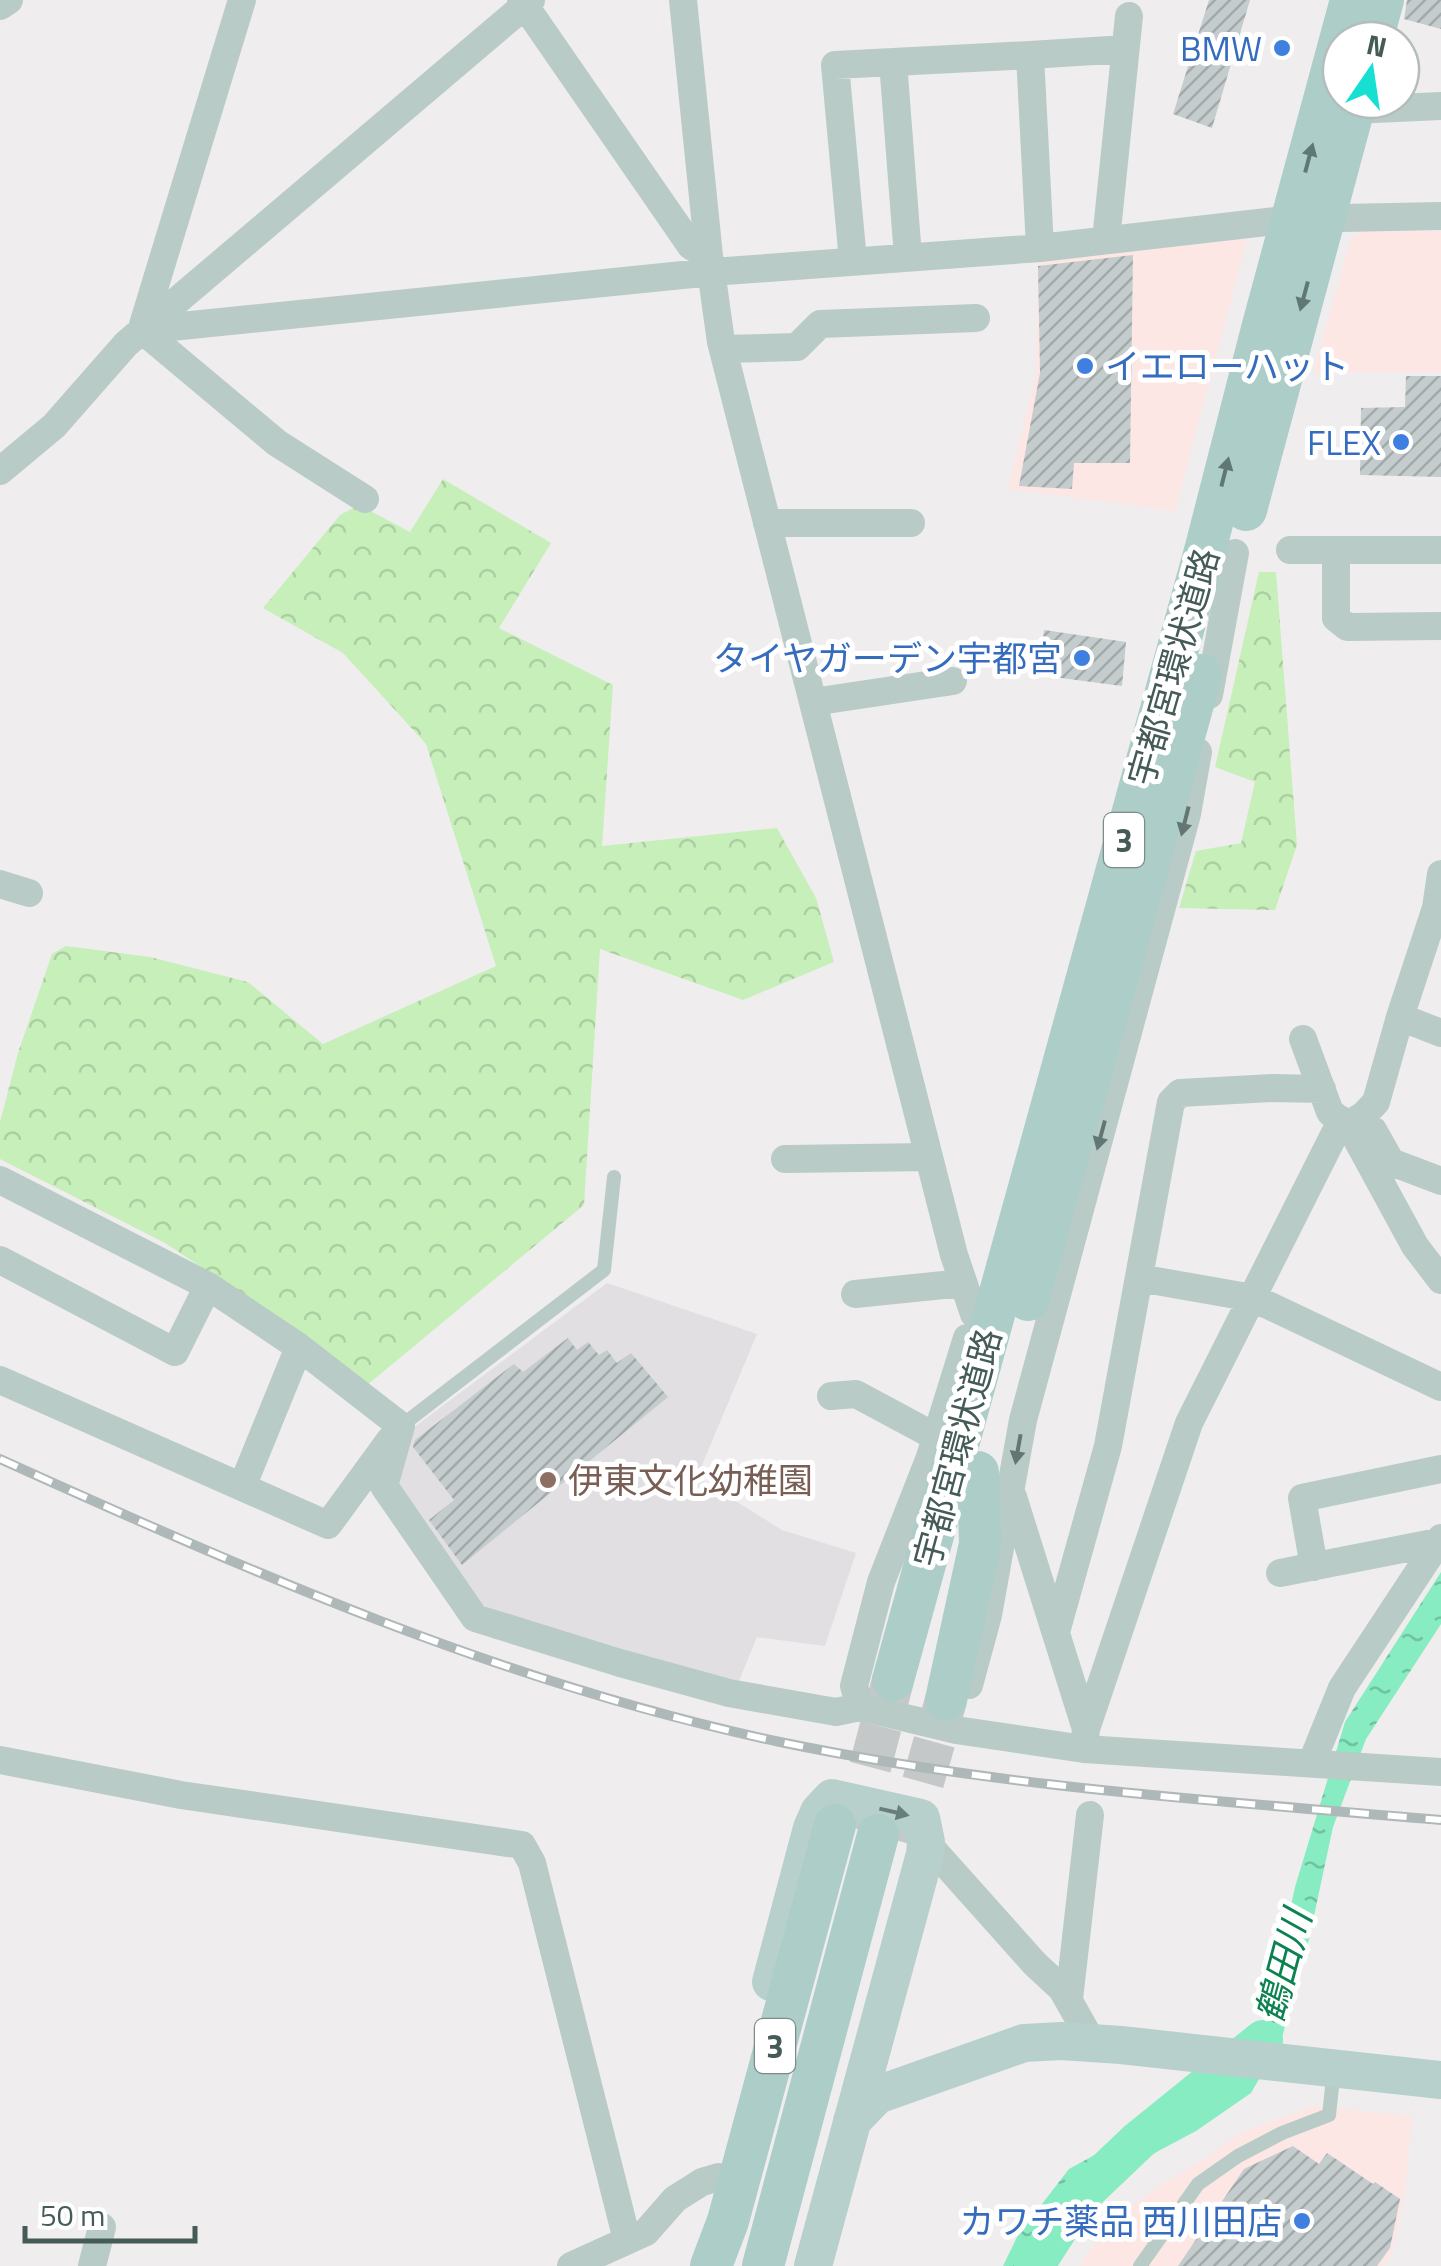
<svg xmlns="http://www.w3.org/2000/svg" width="1441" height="2266" font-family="'Titillium Web','Noto Sans JP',sans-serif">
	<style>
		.commercial { fill: #fce7e5 }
		.education { fill: #e1dfe1 }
		.forest { fill: url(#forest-crowns) }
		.water { fill: url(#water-ripples) }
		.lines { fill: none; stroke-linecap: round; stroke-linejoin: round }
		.river { stroke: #87ecc1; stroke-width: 40 }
		.building { fill: url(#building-hatch) }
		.primary-tunnel { stroke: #c5c8c9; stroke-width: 42; stroke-dasharray: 42 21; stroke-linecap: butt }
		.lane { stroke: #b8cbc7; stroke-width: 14 }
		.street { stroke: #b8cbc7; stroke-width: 28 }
		.secondary { stroke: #b8d0cc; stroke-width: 38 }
		.primary { stroke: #accdc8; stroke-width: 42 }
		.rail-casing { stroke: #afb8b8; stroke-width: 10 }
		.rail { stroke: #fff; stroke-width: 6; stroke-dasharray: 19; stroke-linecap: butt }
		.oneway { fill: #5f7873 }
		.oneway2 { fill: #627773 }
		.oneway3 { fill: #687e7a }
		.shop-dot { fill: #3f7fe0; stroke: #fff; stroke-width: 4 }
		.education-dot { fill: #8d6e63; stroke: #fff; stroke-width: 4 }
		.labels { text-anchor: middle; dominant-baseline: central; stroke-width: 10; stroke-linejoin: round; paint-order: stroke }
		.shield { fill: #fff; stroke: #7d8c89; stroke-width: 2.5 }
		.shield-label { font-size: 32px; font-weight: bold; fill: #455b57 }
		.shop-label { font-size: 35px; fill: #366cbe; stroke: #fff; text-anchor: end }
		.street-label { font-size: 35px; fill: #455b57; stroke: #fff }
		.education-label { font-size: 35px; fill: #785e54; stroke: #fff; text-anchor: start }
		.water-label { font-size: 38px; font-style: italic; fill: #0c8251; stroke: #fff }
	</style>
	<defs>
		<pattern id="forest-crowns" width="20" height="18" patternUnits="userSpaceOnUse" patternTransform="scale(2.5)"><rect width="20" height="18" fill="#c7efba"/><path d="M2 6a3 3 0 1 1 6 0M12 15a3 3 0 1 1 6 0" fill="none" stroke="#accfa2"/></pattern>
		<pattern id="water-ripples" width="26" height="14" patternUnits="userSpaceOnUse" patternTransform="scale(2.5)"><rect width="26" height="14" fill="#87ecc1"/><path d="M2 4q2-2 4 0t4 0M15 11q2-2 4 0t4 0" fill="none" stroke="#70c2a0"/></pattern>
		<pattern id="building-hatch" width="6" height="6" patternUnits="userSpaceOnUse" patternTransform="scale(2.5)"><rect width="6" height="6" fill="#c4cccd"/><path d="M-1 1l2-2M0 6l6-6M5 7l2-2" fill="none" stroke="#a1a9a9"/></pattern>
	</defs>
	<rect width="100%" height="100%" fill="#f0edef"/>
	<path class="commercial" d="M 1366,229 L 1441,231 L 1441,372 L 1313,373 L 1351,238 Z
		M 1247,239 L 1175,511 L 1008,489 L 1036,374 L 1038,260 Z
		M 1314,2106 L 1412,2116 L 1405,2193 L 1391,2257 L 1384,2266 L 1079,2266 L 1101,2234 L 1130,2207 L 1161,2185 L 1211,2155 L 1240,2133 Z"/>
	<path class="education" d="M 607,1283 L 757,1334 L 697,1477 L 782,1530 L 856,1553 L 825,1646 L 757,1637 L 739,1681 L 616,1651 L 484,1613 L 395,1490 L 409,1431 Z"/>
	<path class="forest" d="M 443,479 L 551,543 L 499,628 L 613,685 L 602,846 L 777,828 L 816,898 L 834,962 L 743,1000 L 600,949 L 584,1205 L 366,1386 L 308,1338 L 165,1243 L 0,1159 L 0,1122 L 18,1053 L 52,954 L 66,946 L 150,957 L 248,982 L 323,1044 L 496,966 L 426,744 L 343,653 L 263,608 L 340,515 L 359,505 L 410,532 Z
		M 1259,572 L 1276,572 L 1297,845 L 1275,910 L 1179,908 L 1196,851 L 1241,843 L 1255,782 L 1215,767 Z"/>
	<path class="water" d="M 1441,1572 L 1441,1624 L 1366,1739 L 1333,1827 L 1309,1939 L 1281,2041 L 1251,2093 L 1196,2131 L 1149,2156 L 1102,2190 L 1051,2232 L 1032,2258 L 1030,2266 L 1003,2266 L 1018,2235 L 1069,2169 L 1120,2141 L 1195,2104 L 1265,2028 L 1295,1887 L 1345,1722 Z"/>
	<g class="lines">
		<path class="river" d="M 1034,2266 L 1077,2199 L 1138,2141 L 1263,2040"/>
	</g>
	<path class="building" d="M 1209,0 L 1250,0 L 1212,128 L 1173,114 Z
		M 1407,0 L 1441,0 L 1441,29 L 1404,19 Z
		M 1133,255 L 1130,463 L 1074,463 L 1072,489 L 1019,486 L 1040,373 L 1038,266 Z
		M 1406,376 L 1441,376 L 1441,477 L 1360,475 L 1361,408 L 1405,407 Z
		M 1044,630 L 1126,642 L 1122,686 L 1038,675 Z
		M 568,1338 L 577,1350 L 588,1342 L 599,1355 L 607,1350 L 617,1363 L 631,1353 L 668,1397 L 462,1565 L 429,1520 L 454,1500 L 413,1447 L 415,1440 L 514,1364 L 523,1372 Z
		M 1293,2146 L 1319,2164 L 1327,2153 L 1373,2184 L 1375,2182 L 1400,2199 L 1390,2248 L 1377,2266 L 1178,2266 L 1244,2169 Z"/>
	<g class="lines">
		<path class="primary-tunnel" d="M 854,1828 L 893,1680
			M 906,1843 L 946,1700"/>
		<path class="lane" d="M 401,1426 L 604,1270 L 614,1177
			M 1140,2266 L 1198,2184 L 1238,2156 L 1282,2133 L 1329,2115 L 1334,2069"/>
		<path class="street" d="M 521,0 L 691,246 L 709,256
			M 683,0 L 709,256 L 721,342 L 954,1255 L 974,1314
			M 0,6 L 9,0
			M 1030,55 L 1125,49
			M 1353,110 L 1441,106
			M 1106,240 L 1129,16
			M 908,257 L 893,62 L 1030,55 L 1040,248
			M 853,261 L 835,65 L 893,62
			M 142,328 L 242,0
			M 142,330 L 712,272 L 1040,248 L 1292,219 L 1441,216
			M 142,330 L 277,443 L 365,499
			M 723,349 L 797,347 L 820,324 L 976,318
			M 0,471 L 54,426 L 126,344 L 531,0
			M 767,523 L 911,523
			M 1290,550 L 1441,550
			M 1336,551 L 1336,618 L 1347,627 L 1441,626
			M 1209,695 L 1235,553
			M 813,702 L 953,681
			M 0,884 L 29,893
			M 1400,1017 L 1441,1033
			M 1303,1039 L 1330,1112 C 1342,1124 1357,1126 1373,1130 L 1391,1162 L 1441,1181
			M 1348,1123 L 1415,1246 L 1441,1280
			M 785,1159 L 929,1157
			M 0,1180 L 208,1286 L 299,1347 L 401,1426
			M 0,1260 L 175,1352 L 208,1286
			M 1139,1278 L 1253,1298 L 1441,1387
			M 855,1294 L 963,1283
			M 967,1338 L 930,1457 L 881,1582 L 854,1686 L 860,1707 L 956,1730 L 1084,1749 L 1441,1772
			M 0,1380 L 328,1525 L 390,1440
			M 831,1396 L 856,1394 L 936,1437
			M 401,1426 L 384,1486 L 475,1618 L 620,1663 L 729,1693 L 836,1712 L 860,1707
			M 242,1487 L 299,1347
			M 1013,1497 L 1086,1729
			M 1314,1567 L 1302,1498 L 1441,1469
			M 1280,1573 L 1438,1542
			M 1056,1632 L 1108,1446 L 1171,1102 L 1180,1093 L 1273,1088 L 1322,1089
			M 969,1685 L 988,1615 L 1023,1420 L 1187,814 L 1198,752
			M 1084,1749 L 1086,1729 L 1189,1423 L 1335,1133 L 1364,1115 L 1376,1102 L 1400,1017 L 1436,908 L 1441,874
			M 0,1760 L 181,1795 L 522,1845 L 532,1863 L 627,2240
			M 1312,1762 L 1342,1688 L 1441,1538
			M 926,1842 L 1035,1964 L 1062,1989 L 1092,2042
			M 1069,1999 L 1090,1815
			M 92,2266 L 102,2227
			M 571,2266 L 646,2232 L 675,2199 L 702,2182 L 719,2177"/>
		<path class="secondary" d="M 771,1982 L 812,1828 L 819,1812 L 832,1798 L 921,1818 L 926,1842 L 925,1854 L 813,2266
			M 852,2121 L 877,2095 L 1024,2043 L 1061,2041 L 1121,2045 L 1441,2080"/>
		<path class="primary" d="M 1372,40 L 1383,0
			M 1246,510 L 1356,100
			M 1028,1300 L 1201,675
			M 893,1680 L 1206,547 L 1262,329 L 1351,0
			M 946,1700 L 980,1544 L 978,1472
			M 711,2266 L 728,2221 L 835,1825
			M 763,2266 L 878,1835"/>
		<defs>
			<path id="rail" d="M 0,1459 C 253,1573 508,1685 780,1742 C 997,1787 1220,1801 1441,1820"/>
		</defs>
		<use href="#rail" class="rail-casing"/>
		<use href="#rail" class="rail"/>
	</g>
	<defs><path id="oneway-solid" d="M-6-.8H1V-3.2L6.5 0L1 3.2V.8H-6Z" transform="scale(2.5)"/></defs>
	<g class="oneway">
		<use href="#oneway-solid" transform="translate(1309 158) rotate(-75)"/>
		<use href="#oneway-solid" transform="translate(1304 296) rotate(105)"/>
		<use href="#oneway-solid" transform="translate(1225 472) rotate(-76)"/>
	</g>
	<g class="oneway2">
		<use href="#oneway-solid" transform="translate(1185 821) rotate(104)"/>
		<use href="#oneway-solid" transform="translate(1101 1135) rotate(105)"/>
		<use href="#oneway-solid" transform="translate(1018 1449) rotate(100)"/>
	</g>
	<use class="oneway3" href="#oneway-solid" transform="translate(894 1812) rotate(13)"/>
	<g class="shop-dot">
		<circle cx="1282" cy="48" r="10"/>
		<circle cx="1085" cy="366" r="10"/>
		<circle cx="1401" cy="442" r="10"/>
		<circle cx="1082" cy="658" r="10"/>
		<circle cx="1302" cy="2221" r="10"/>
	</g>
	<circle class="education-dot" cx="548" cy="1480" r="10"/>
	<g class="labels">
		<g class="shield">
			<rect x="1104" y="813" width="40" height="54" rx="8"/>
			<rect x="755" y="2019" width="40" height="54" rx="8"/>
		</g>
		<g class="shield-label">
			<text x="1124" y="840">3</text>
			<text x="775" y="2046">3</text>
		</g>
		<g class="shop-label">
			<text x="1262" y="48">BMW</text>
			<text x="1105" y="366" text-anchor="start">イエローハット</text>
			<text x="1381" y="442">FLEX</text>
			<text x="1062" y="658">タイヤガーデン宇都宮</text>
			<text x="1282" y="2221">カワチ薬品 西川田店</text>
		</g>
		<g class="street-label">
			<text transform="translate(1173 667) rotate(-74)">宇都宮環状道路</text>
			<text transform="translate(957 1448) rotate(-75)">宇都宮環状道路</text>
		</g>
		<g class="education-label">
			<text x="568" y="1480">伊東文化幼稚園</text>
		</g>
		<g class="water-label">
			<text transform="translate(1283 1966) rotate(-75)">鶴田川</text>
		</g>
	</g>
	<g transform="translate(1371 70) rotate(13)"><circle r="48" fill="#ffffff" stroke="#b5bdbc" stroke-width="2.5"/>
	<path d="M0-8L18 38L0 25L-18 38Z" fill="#17e0d3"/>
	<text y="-15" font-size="28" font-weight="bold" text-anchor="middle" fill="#455b57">N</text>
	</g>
	<path d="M25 2226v15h170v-15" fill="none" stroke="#455b57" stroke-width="5"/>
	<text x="40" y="2226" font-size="30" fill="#455b57" stroke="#ffffff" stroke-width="8" paint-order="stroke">50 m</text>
</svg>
